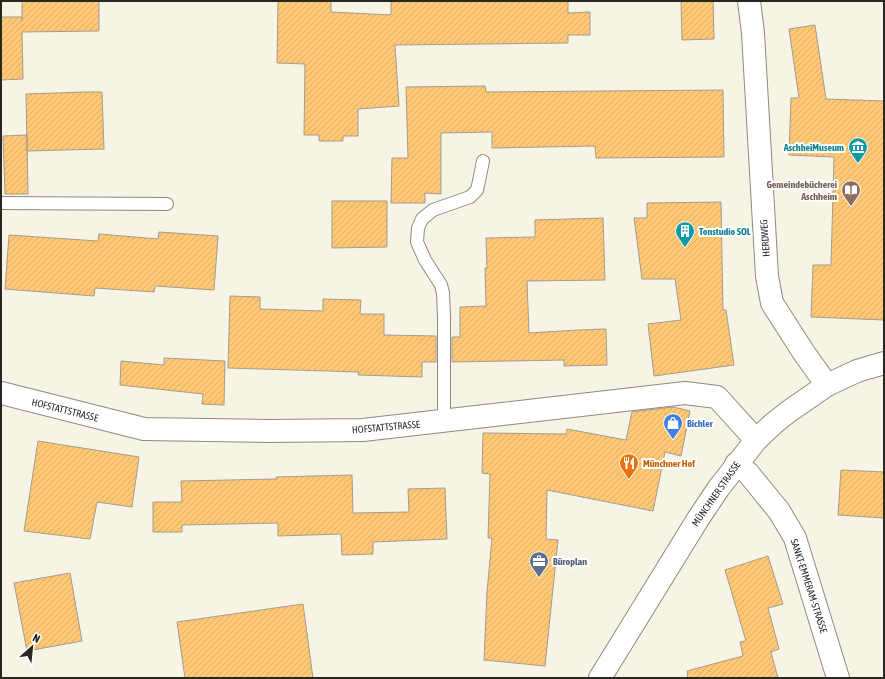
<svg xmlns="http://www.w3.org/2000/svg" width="885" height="679" font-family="'Asap Condensed',sans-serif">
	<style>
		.building { fill: url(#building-hatch); stroke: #a49c90 }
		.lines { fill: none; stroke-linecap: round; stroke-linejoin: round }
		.lane-casing { stroke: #8e8a7e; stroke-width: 14 }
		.street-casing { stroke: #8e8a7e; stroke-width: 24 }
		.secondary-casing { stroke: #8e8a7e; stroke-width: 24 }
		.lane { stroke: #fff; stroke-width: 12 }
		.street { stroke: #fff; stroke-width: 22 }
		.secondary { stroke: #fff; stroke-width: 22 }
		.labels { text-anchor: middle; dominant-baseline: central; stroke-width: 4; stroke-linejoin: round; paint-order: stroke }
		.culture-label { font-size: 10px; font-weight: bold; fill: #0d838f; stroke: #fff; text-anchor: end }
		.education-label { font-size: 10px; font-weight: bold; fill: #785e54; stroke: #fff; text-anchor: end }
		.street-label { font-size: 10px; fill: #282722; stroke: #fff }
		.shop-label { font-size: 10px; font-weight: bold; fill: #366cbe; stroke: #fff; text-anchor: start }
		.food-label { font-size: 10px; font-weight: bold; fill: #c56008; stroke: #fff; text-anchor: start }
		.service-label { font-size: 10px; font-weight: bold; fill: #4e5e75; stroke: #fff; text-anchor: start }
	</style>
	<defs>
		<pattern id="building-hatch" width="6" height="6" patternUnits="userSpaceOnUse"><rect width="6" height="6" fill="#ffc874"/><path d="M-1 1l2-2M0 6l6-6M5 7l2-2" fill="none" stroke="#dbac64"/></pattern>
	</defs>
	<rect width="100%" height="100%" fill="#f7f4e6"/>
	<path class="building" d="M 22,1 L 99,1 L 99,31 L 22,32 L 23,79 L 1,80 L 1,17 L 22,17 L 22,21 Z
		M 278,1 L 331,1 L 331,12 L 391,15 L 391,1 L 568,1 L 568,13 L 590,12 L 590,35 L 568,35 L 568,43 L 395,45 L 399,106 L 358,109 L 358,136 L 343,136 L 343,141 L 319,141 L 319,135 L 304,135 L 305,64 L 277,63 Z
		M 681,1 L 713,1 L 714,39 L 682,40 Z
		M 815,25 L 826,99 L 884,101 L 884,320 L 811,317 L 813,265 L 831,265 L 834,157 L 789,155 L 791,98 L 799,98 L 789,29 Z
		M 485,86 L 486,92 L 723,90 L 724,157 L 596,158 L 595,146 L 492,148 L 492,132 L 441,133 L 441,194 L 425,193 L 425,203 L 391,203 L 392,158 L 408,158 L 406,87 Z
		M 84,92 L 102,92 L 104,149 L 27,151 L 26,94 Z
		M 27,135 L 28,194 L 5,194 L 3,136 Z
		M 332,201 L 387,201 L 387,247 L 332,248 Z
		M 721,202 L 723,310 L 726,310 L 734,365 L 654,376 L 648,324 L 681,320 L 675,279 L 642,279 L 634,218 L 647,218 L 647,203 Z
		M 603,218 L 605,280 L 527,281 L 529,333 L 578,330 L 606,329 L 607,365 L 564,366 L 564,360 L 452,362 L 452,337 L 460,337 L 460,307 L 486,306 L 485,268 L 487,268 L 486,238 L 535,237 L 535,220 Z
		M 159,232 L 218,236 L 214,290 L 155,286 L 154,292 L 95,288 L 94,296 L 5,289 L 9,235 L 98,241 L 99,234 L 158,239 Z
		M 230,296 L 260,297 L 260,309 L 323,311 L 323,299 L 361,300 L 360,314 L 384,314 L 384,335 L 436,336 L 436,362 L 422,362 L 422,377 L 358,375 L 359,372 L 228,368 Z
		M 164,358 L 225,361 L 224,405 L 202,404 L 203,394 L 120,385 L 121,361 L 164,365 Z
		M 673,407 L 690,411 L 681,456 L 665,452 L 653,511 L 547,490 L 546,539 L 558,540 L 545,666 L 484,660 L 487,592 L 492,538 L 488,538 L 490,474 L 482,473 L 483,433 L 566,434 L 567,429 L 626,440 L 632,412 Z
		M 38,441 L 139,457 L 132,507 L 97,502 L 90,539 L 24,531 Z
		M 841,470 L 884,472 L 884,518 L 838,515 Z
		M 352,475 L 353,513 L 409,512 L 408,489 L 445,488 L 447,539 L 373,542 L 373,554 L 342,555 L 341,534 L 278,536 L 278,523 L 182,525 L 182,532 L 153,532 L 153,502 L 182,502 L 181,481 L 276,479 L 276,477 Z
		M 768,556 L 783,604 L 768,608 L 779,649 L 771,652 L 778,678 L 688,678 L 687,671 L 743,656 L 740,642 L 746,641 L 725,570 Z
		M 70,573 L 82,641 L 27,651 L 14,583 Z
		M 303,604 L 313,678 L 185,678 L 177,622 Z"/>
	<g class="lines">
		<defs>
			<path id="lane" d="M 1,203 L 167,204
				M 444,421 L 444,317 L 443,293 L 441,285 L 425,260 L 417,242 L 418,228 L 422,219 L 433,210 L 470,197 L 477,190 L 479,181 L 483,161"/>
			<path id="street" d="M 749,1 L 753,33 L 767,276 L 772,303 L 804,353 L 827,385
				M 1,393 L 144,429 L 269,431 L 363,430 L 685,393 L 717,397 L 756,440
				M 736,464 L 748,473 L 779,511 L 795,538 L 838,678"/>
			<path id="secondary" d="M 600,678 L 698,519 L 718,489 L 756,440 L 773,424 L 788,412 L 827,385 L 857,371 L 884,363"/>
		</defs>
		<use href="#lane" class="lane-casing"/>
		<use href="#street" class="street-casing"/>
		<use href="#secondary" class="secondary-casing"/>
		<use href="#lane" class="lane"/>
		<use href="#street" class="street"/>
		<use href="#secondary" class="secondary"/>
	</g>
	<defs>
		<symbol id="museum-pin" viewBox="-11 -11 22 30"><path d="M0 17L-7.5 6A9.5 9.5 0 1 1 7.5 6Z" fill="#0f9aa8" stroke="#fff"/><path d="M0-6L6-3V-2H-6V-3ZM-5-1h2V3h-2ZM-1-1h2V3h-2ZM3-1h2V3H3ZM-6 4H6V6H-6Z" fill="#fff"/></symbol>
		<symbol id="library-pin" viewBox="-11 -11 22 30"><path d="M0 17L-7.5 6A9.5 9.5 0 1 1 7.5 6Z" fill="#8d6e63" stroke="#fff"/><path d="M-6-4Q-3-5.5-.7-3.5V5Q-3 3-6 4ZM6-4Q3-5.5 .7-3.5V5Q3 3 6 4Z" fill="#fff"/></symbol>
		<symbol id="building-pin" viewBox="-11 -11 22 30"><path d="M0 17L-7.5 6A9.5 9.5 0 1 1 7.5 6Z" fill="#0f9aa8" stroke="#fff"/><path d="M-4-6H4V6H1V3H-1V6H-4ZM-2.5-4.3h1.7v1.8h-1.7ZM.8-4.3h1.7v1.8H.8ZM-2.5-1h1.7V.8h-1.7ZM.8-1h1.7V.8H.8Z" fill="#fff"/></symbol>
		<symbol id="shop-pin" viewBox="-11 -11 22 30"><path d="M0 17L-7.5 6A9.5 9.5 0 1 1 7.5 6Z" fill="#3f7fe0" stroke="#fff"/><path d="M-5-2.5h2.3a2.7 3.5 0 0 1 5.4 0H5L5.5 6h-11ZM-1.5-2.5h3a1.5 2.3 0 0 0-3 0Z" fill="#fff"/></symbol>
		<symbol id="restaurant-pin" viewBox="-11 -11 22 30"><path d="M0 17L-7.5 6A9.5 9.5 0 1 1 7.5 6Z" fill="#e8710a" stroke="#fff"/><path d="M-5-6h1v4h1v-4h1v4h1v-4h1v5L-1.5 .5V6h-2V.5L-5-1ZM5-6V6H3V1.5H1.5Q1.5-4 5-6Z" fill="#fff"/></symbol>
		<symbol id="office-pin" viewBox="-11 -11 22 30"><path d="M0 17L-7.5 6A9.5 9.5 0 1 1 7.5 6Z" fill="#5c6f8a" stroke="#fff"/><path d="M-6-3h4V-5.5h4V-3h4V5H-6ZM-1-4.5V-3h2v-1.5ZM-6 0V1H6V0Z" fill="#fff"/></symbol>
	</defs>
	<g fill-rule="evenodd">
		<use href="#museum-pin" x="847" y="136" width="22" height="30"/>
		<use href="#library-pin" x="840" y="179" width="22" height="30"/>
		<use href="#building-pin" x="674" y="220" width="22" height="30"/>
		<use href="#shop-pin" x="662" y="412" width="22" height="30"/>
		<use href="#restaurant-pin" x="618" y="452" width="22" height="30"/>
		<use href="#office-pin" x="528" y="550" width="22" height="30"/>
	</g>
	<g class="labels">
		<g class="culture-label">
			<text x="844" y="147">AschheiMuseum</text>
			<text x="699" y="231" text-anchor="start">Tonstudio SOL</text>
		</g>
		<g class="education-label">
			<text x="837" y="184">Gemeindebücherei<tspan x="837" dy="12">Aschheim</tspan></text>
		</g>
		<g class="street-label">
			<text transform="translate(765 238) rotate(-94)">HERDWEG</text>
			<text transform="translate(65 410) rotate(14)">HOFSTATTSTRASSE</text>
			<text transform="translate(386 427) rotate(-5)">HOFSTATTSTRASSE</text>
			<text transform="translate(716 494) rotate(-55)">MÜNCHNER STRASSE</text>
			<text transform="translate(809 586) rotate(72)">SANKT-EMMERAM-STRASSE</text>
		</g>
		<g class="shop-label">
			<text x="687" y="423">Bichler</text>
		</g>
		<g class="food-label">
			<text x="643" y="463">Münchner Hof</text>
		</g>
		<g class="service-label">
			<text x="553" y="561">Büroplan</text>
		</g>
	</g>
	<rect width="885" height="679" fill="none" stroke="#282722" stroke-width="4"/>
	<g transform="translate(32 647) rotate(27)" stroke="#ffffff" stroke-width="3" paint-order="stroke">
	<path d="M0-3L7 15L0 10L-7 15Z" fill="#282722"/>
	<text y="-6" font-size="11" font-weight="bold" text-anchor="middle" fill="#282722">N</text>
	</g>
</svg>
